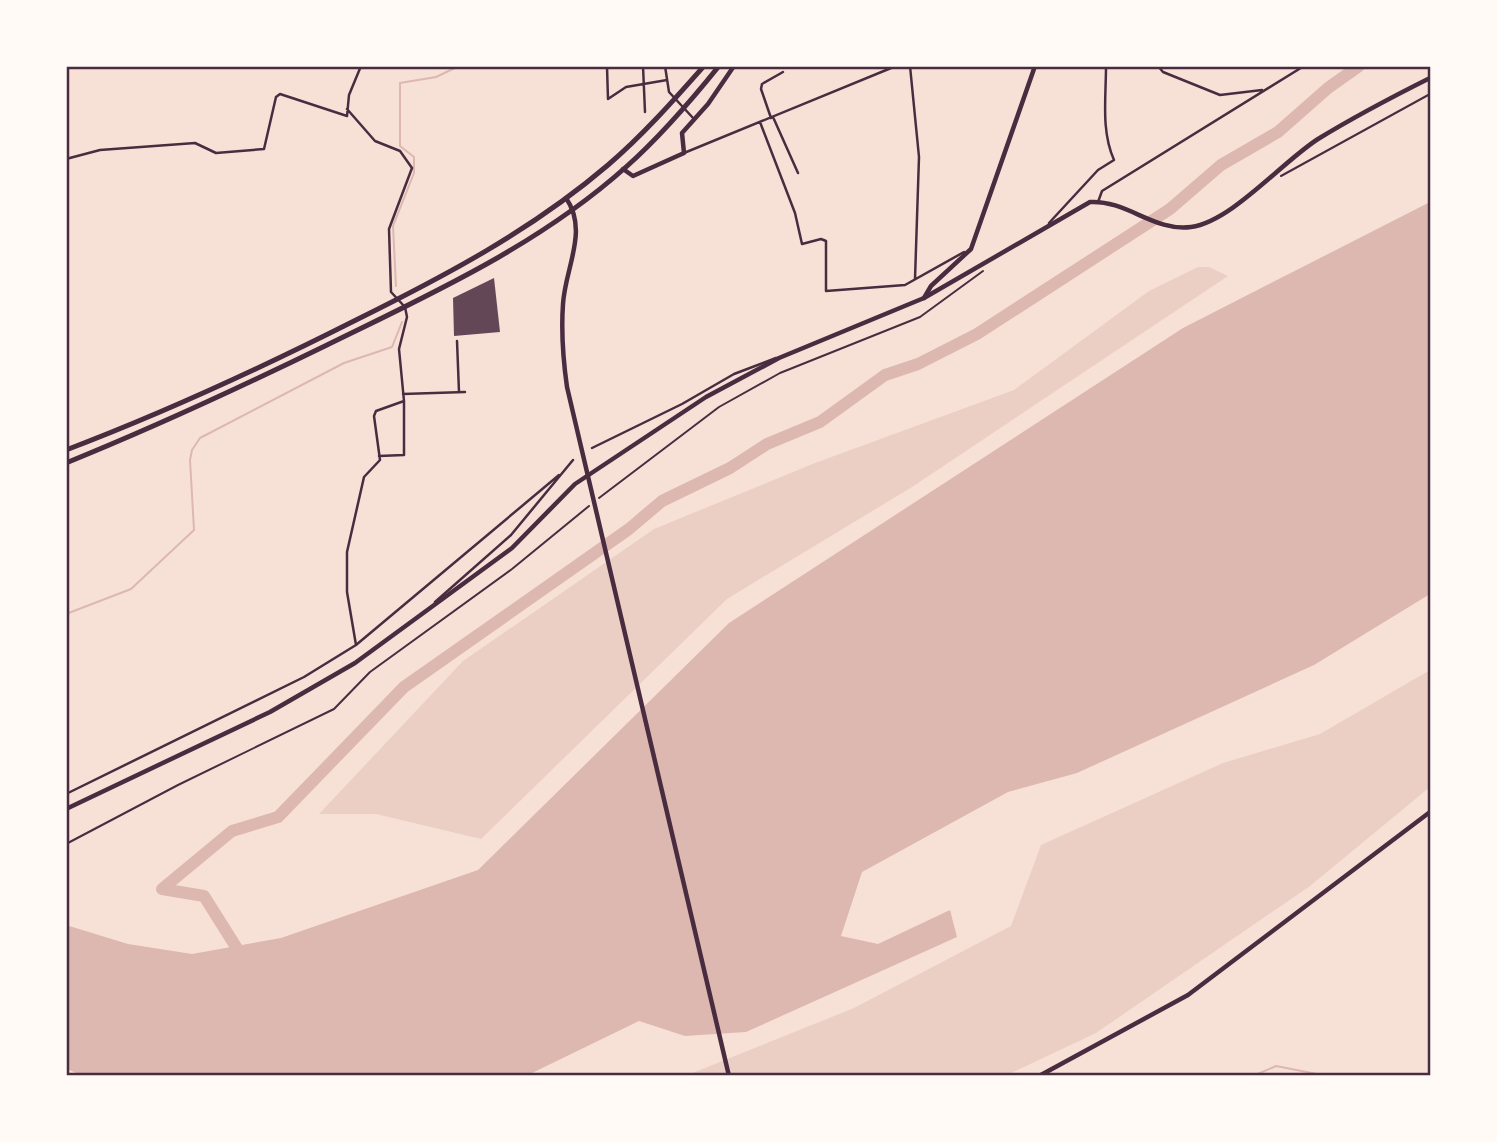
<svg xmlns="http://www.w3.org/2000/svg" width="1497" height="1142" font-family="Arial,sans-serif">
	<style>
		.green { fill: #ebcfc5 }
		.water { fill: #dcb8b0 }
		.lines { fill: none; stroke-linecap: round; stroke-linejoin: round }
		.stream { stroke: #dcb8b0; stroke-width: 2 }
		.river { stroke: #dcb8b0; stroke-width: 12 }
		.building { fill: #644757 }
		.path { stroke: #4a2c40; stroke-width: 2 }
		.minor { stroke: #4a2c40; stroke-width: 2.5 }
		.secondary { stroke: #4a2c40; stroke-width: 4.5 }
		.primary { stroke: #4a2c40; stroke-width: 4.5 }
		.trunk { stroke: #4a2c40; stroke-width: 5 }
		.neatline { fill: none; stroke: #4a2c40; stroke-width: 2.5 }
	</style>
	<rect width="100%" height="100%" fill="#f7e1d7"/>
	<path class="green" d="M 1198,267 L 1209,267 L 1228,276 L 912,487 L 727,599 L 481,839 L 376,814 L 319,814 L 463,661 L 654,529 L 815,463 L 1014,390 L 1149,291 Z
		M 1430,670 L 1430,787 L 1310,886 L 1096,1033 L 1007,1075 L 685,1076 L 854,1008 L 1011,926 L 1041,845 L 1223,763 L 1320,734 Z"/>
	<path class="water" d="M 1430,202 L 1430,594 L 1314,665 L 1077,773 L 1008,792 L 862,872 L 841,936 L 878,944 L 950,910 L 957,937 L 746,1032 L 685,1036 L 639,1021 L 530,1074 L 520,1076 L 83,1076 L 67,1069 L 66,925 L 128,944 L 192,954 L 281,938 L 478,870 L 729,623 L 1183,328 Z"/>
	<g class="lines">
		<path class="stream" d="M 396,286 L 393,226 L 414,173 L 414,157 L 400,146 L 400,83 L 436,77 L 459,66
			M 66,614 L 131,589 L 194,530 L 190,460 L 192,450 L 200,438 L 344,363 L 392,347 L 402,322
			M 1253,1076 L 1276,1066 L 1327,1076"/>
		<path class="river" d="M 243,958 L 204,896 L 162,889 L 232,831 L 278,817 L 404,687 L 629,529 L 662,501 L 730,468 L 767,444 L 820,422 L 885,375 L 918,364 L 977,334 L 1170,209 L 1221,165 L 1278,132 L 1328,88 L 1359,66"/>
	</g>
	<path class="building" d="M 494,278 L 500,332 L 454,336 L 453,298 Z"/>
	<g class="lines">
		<path class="path" d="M 1281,176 L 1430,94
			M 599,498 L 719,407 L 780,373 L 920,317 L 983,271
			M 66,844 L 178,785 L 334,709 L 370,672 L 512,569 L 589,506"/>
		<path class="minor" d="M 643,66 L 645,112
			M 665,66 L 669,92 L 694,119
			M 910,66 L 919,157 L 915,279
			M 1158,66 L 1163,72 L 1220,95 L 1262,90
			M 607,67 L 608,99 L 626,87 L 667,80
			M 347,109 L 375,141 L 400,151 L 412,168 L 389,229 L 391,292 L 405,307 L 407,317 L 399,349 L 404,401 L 376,411 L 374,416 L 380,460 L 364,477 L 347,552 L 347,592 L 356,645
			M 773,117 L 798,173
			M 771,118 L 761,89 L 762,84 L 783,72
			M 760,122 L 795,213 L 802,244 L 821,239 L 826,241 L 826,291 L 905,285 L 964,252
			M 684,153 L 896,66
			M 66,159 L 100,150 L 195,143 L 216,153 L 264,149 L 276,97 L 280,94 L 347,116 L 349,95 L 361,66
			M 1098,202 L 1102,191 L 1304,66
			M 1049,223 L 1098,170 L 1114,160 C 1101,131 1106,98 1106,66
			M 457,341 L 459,392
			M 403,394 L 465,392
			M 592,448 L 682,404 L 734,374 L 776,358
			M 379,456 L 404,455 L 404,401
			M 435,602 L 511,535 L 573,460
			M 66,794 L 304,677 L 356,645 L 559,475"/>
		<path class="secondary" d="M 66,809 L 270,712 L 355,663 L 512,548 L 575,484 L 706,397 L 779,358 L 924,298 L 1090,202 C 1127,200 1154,232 1191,227 C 1231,222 1282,162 1318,139 C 1354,117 1392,97 1430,78"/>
		<path class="primary" d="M 623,169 L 633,176 L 684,153 L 682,133 L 708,104 L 734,66
			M 566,198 C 589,231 565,268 563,304 C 561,333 563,359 567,387 L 729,1076
			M 924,298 L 931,286 L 971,249 L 1035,66
			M 1039,1076 L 1188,995 L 1430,812"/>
		<path class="trunk" d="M 66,450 C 166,412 261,368 356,320 C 445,276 532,230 608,165 C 643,135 673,101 704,66
			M 66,463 C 155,427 241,387 327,345 C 431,294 539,245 626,167 C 660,137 690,102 719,66"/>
	</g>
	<rect width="1497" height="1142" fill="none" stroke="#fffaf5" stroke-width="136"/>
	<rect x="68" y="68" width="1361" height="1006" class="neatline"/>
</svg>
